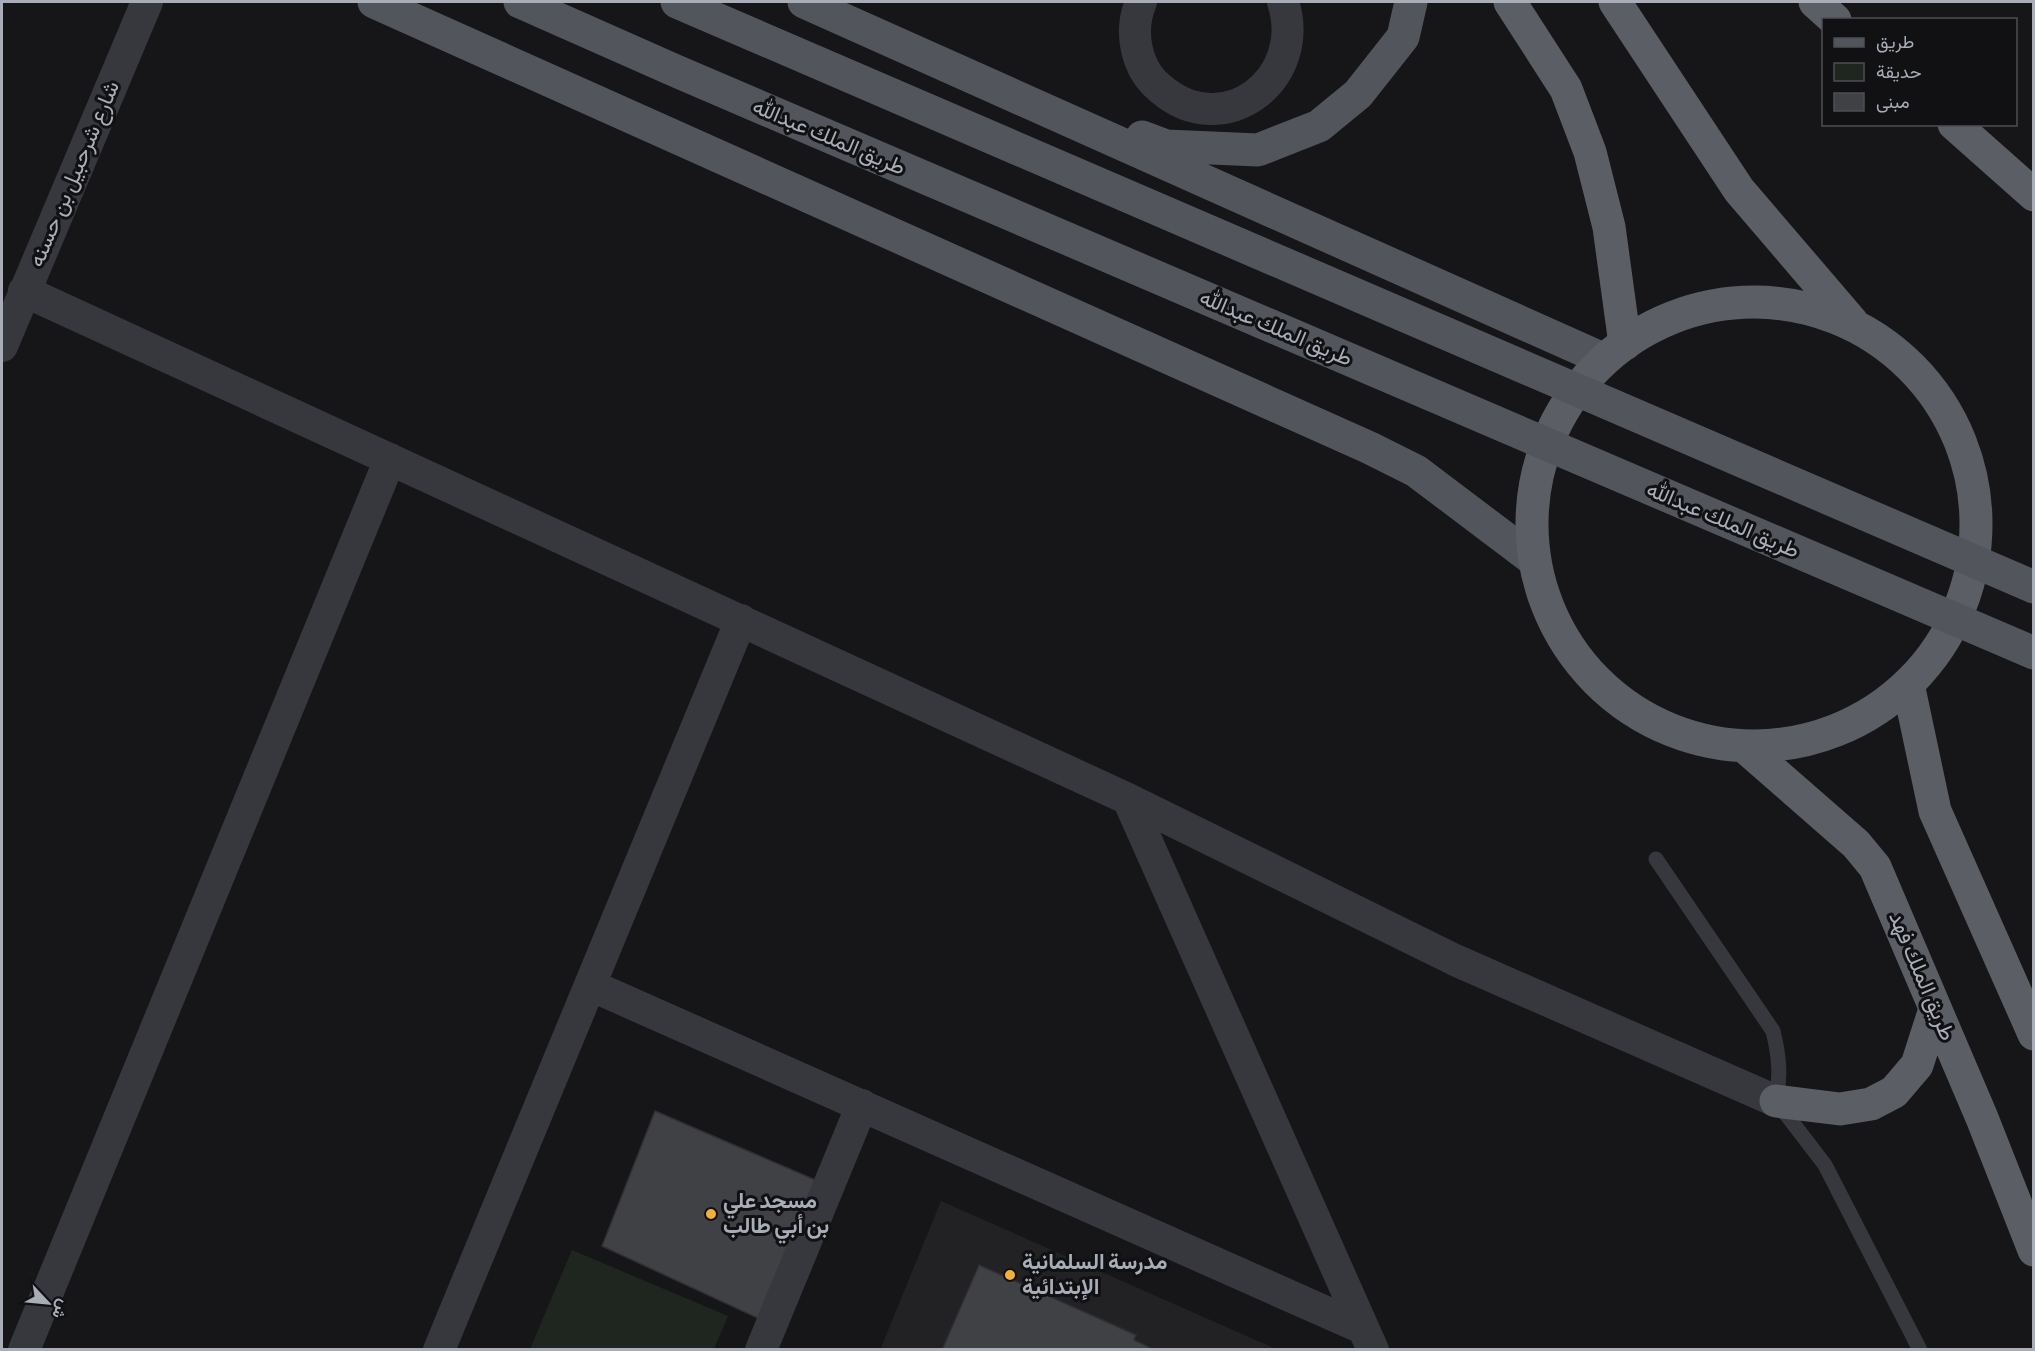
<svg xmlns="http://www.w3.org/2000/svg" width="2035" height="1351" font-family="'Alegreya Sans',Vazirmatn,sans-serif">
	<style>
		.built { fill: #222225 }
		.green { fill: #1e261f }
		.building { fill: #404145; stroke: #303034; stroke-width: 1.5 }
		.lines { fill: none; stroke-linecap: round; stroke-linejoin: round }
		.service { stroke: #37383d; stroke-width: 15 }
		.minor { stroke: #37383d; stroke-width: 32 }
		.primary { stroke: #53555c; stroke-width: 33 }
		.trunk { stroke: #5b5e65; stroke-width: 33 }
		.primary-bridge { stroke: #53555c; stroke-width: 33 }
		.poi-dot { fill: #f2b134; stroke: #111113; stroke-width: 2 }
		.labels { text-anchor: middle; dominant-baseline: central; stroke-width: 6; stroke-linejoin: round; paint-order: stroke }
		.street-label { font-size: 22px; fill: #a8adb8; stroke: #111113 }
		.poi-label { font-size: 22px; font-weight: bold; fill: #a8adb8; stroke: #111113; text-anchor: start }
	</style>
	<rect width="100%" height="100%" fill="#161618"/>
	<path class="built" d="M 941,1201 L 1276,1349 L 880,1350 Z"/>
	<path class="green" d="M 572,1250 L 728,1316 L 714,1349 L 530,1349 Z"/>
	<path class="building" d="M 655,1111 L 820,1182 L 764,1321 L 602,1246 Z
		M 979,1265 L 1136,1335 L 1134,1340 L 1155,1350 L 942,1350 Z"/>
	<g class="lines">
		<path class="service" d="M 1656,859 L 1773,1031 C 1779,1055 1781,1076 1776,1101 L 1825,1165 L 1920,1350"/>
		<path class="minor" d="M 1141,2 C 1133,21 1133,40 1140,60 C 1144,71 1152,82 1161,89 C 1224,143 1308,79 1283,2
			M 24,291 L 1128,799 L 1455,960 L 1776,1101
			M 2,346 L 147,2
			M 1128,799 L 1373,1350
			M 590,985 L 1362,1328
			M 24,1350 L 390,459
			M 439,1350 L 741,620
			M 761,1350 L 862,1105"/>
		<path class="primary" d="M 374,2 L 1370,448 L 1416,471 L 1534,560
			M 804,2 L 1603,359
			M 1142,137 L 1166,146 L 1258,150 L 1319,126 L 1358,94 L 1403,37 L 1411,2"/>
		<path class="trunk" d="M 1510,2 L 1566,89 L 1590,152 L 1609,227 L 1625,344
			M 1615,2 L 1739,190 L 1852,322
			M 1815,2 L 1835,20
			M 1954,124 L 2034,195
			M1532 524a222 222 0 1 1 444 0a222 222 0 1 1-444 0Z
			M 1908,684 L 1935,811 L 2034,1034
			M 1745,747 L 1856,844 L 1875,867 L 1982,1118 L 2034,1250
			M 1776,1101 L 1840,1109 L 1871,1104 L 1894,1092 L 1917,1065 L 1935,1009"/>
		<path class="primary-bridge" d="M 520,2 L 676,71 L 2034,653
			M 677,2 L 2034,587"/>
	</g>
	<g class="poi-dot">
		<circle cx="711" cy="1214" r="6"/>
		<circle cx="1010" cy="1275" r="6"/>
	</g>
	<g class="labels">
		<g class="street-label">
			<text transform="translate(829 137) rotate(23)">طريق الملك عبدالله</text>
			<text transform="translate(74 174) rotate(-67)">شارع شرحبيل بن حسنه</text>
			<text transform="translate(1276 328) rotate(23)">طريق الملك عبدالله</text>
			<text transform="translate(1723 520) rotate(23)">طريق الملك عبدالله</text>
			<text transform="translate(1922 976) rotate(67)">طريق الملك فهد</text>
		</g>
		<g class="poi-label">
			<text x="723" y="1201">مسجد علي<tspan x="723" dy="25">بن أبي طالب</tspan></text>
			<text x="1022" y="1262">مدرسة السلمانية<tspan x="1022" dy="25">الإبتدائية</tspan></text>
		</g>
	</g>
	<rect width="2035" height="1351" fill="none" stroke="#a8adb8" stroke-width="6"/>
	<rect x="1822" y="18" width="195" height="108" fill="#111113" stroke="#4d4f55" stroke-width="1.5"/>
	<rect x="1834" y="38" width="30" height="9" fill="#53555c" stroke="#4d4f55" stroke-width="1.5"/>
	<text x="1876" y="48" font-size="18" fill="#a8adb8">طريق</text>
	<rect x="1834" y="63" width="30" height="18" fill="#1e261f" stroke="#4d4f55" stroke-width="1.5"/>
	<text x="1876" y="78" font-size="18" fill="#a8adb8">حديقة</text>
	<rect x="1834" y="93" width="30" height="18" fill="#404145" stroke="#4d4f55" stroke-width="1.5"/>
	<text x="1876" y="108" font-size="18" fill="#a8adb8">مبنى</text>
	<g transform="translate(48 1303) rotate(116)" stroke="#111113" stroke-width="4.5" paint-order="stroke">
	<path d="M0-4.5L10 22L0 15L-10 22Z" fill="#a8adb8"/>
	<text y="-9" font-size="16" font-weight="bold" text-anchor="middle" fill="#a8adb8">ش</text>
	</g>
</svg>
